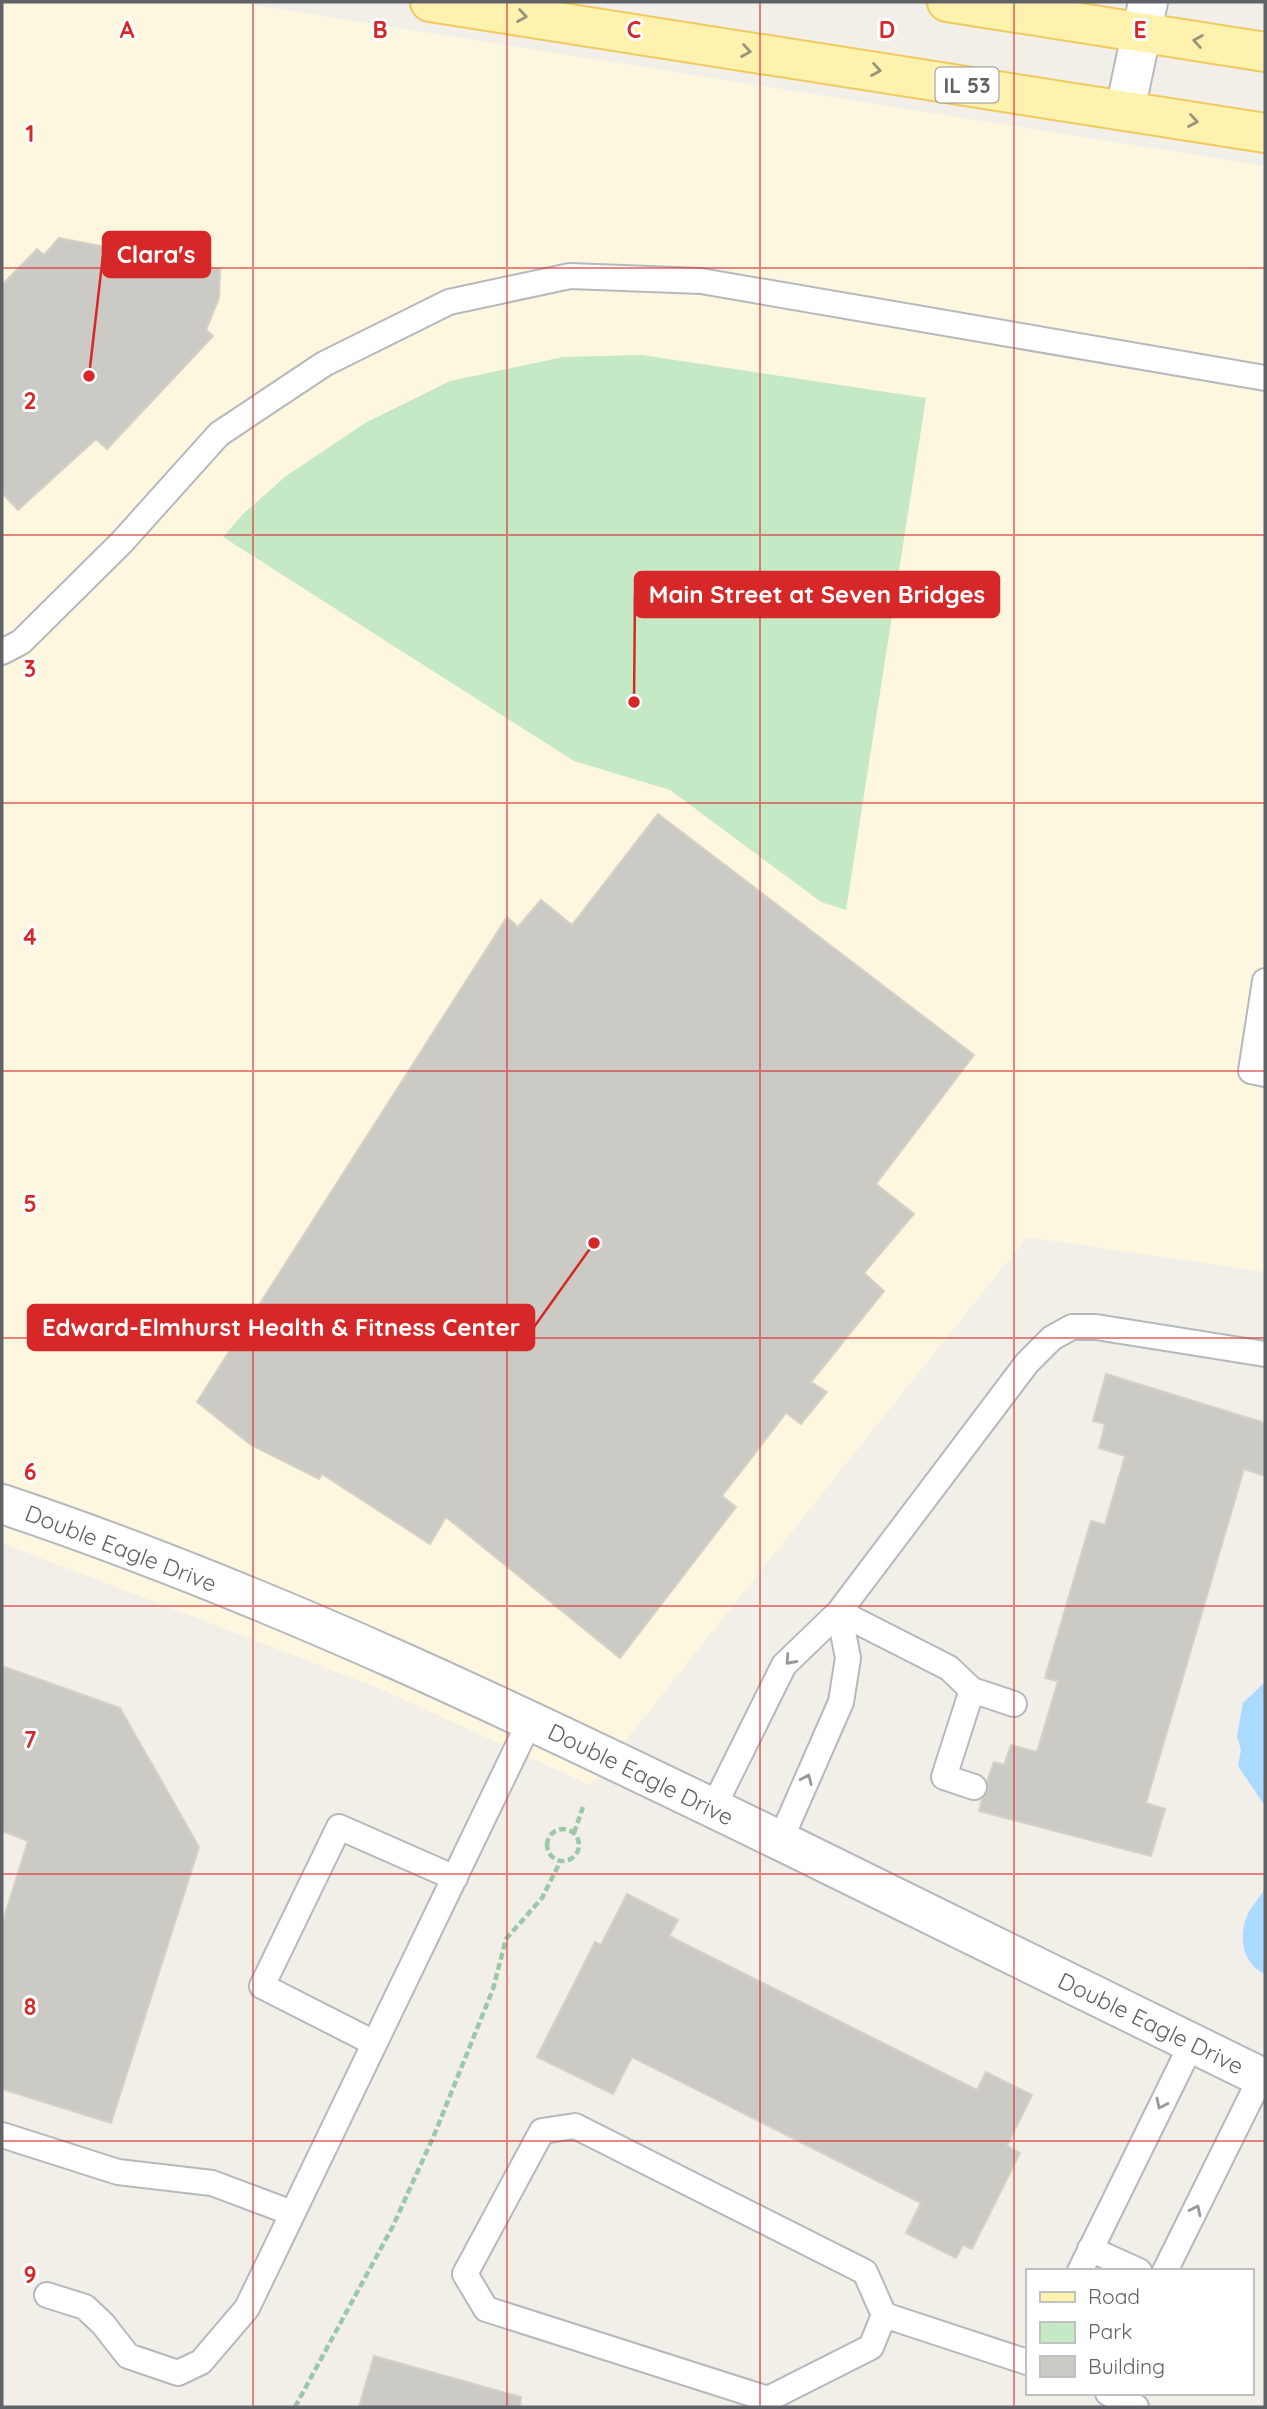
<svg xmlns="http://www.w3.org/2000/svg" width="1267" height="2409" font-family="Quicksand,sans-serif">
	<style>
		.commercial { fill: #fef7e0 }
		.green { fill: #c5e8c5 }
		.water { fill: #aadaff }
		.building { fill: #cccac5; stroke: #d6d1c6; stroke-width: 2 }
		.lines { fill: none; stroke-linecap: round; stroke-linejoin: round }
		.service-casing { stroke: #b5b8bc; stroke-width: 28 }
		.minor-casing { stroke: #b5b8bc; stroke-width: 42 }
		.primary-casing { stroke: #f2c960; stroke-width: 42 }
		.path { stroke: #9cc7a9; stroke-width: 4.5; stroke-dasharray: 7 3.5; stroke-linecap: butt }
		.service { stroke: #fff; stroke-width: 24 }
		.minor { stroke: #fff; stroke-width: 38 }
		.primary { stroke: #fff2af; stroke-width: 38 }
		.oneway { stroke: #979581 }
		.oneway2 { stroke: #979a9d }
		.grid { fill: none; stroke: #d62828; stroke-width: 2; stroke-opacity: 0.55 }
		.labels { text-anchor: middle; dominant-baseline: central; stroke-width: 6; stroke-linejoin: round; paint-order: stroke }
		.shield { fill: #fff; stroke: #8f9295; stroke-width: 2 }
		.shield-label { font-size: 21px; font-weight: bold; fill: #5f6368 }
		.street-label { font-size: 23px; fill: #5f6368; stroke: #fff }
		.grid-label { font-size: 23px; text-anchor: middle; font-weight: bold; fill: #d62828; stroke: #fff; stroke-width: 6; stroke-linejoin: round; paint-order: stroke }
		.leader { fill: none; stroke: #d62828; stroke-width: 2.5 }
		.callout-dot { fill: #d62828; stroke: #fff; stroke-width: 2.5 }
		.callout { fill: #d62828; stroke: #d62828; stroke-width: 2.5 }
		.callout-label { font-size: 24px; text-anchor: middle; font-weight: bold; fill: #fff }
	</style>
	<rect width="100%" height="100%" fill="#f1efe8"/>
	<path class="commercial" d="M 2,2 L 235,2 L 1265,166 L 1265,1272 L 1027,1237 L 590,1785 L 376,1687 L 2,1543 Z"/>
	<path class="green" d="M 642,355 L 926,398 L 846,910 L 821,902 L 670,790 L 574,761 L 223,537 L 243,514 L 286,476 L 365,423 L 450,381 L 563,357 Z"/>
	<path class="water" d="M 1265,1682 L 1265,1806 L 1238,1766 L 1241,1750 L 1237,1736 L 1243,1703 Z
		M 1265,1888 L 1265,1974 C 1243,1965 1238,1937 1247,1916 C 1251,1906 1260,1898 1265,1888 Z"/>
	<path class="building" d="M 59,238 L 220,269 L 219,298 L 206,330 L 213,336 L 107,449 L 96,439 L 18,510 L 2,493 L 2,285 L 37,249 L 44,255 Z
		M 658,814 L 974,1055 L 876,1184 L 914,1214 L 864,1273 L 884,1291 L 811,1382 L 827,1392 L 801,1424 L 786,1413 L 722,1496 L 736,1507 L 620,1658 L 446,1517 L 430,1544 L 322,1474 L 319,1479 L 251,1445 L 197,1402 L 507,917 L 518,927 L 541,900 L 572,925 Z
		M 1106,1374 L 1265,1423 L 1265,1476 L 1244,1469 L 1146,1803 L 1165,1809 L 1151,1856 L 979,1811 L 982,1799 L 988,1791 L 987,1782 L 994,1762 L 1004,1765 L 1011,1745 L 1037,1752 L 1058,1681 L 1045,1678 L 1091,1521 L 1105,1525 L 1125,1456 L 1099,1448 L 1105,1424 L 1093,1421 Z
		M 2,1666 L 120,1708 L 199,1847 L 111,2123 L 2,2089 L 2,1924 L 28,1841 L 2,1831 Z
		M 627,1894 L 678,1920 L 669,1936 L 977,2090 L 986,2072 L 1032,2095 L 1007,2146 L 1020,2153 L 972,2249 L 963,2245 L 956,2258 L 906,2233 L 921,2203 L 632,2057 L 613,2094 L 537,2057 L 595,1942 L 601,1945 Z
		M 374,2356 L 521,2397 L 520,2407 L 359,2407 Z"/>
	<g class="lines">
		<defs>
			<path id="service" d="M 2,652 L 21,642 L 122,542 L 219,434 L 324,364 L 449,302 L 570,276 L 701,281 L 1265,378
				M 1265,981 L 1251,1071 L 1265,1074
				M 839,1612 L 949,1668 L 972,1690 L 1014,1704
				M 972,1690 L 944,1777 L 974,1787
				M 713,1808 L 784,1665 L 839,1612 L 1027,1363 L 1052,1338 L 1072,1327 L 1096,1327 L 1265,1354
				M 780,1841 L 841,1702 L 848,1658 L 839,1612
				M 374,2043 L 262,1986 L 339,1827 L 455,1878
				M 2,2135 L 118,2172 L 212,2183 L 292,2213
				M 1090,2249 L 1139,2271
				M 1080,2271 L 1192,2043
				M 1165,2271 L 1261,2077
				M 47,2295 L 85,2307 L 103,2324 L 128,2356 L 178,2373 L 201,2362 L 247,2308 L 530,1721
				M 884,2315 L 871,2347 L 768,2399 L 486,2309 L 465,2274 L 542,2131 L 575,2126 L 865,2272 L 884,2315 L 1027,2362
				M 1108,2393 L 1136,2407"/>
			<path id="minor" d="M 1125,110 L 1148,2
				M 2,1504 C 271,1594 528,1718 783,1842 C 943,1921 1105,2000 1265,2079"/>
			<path id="primary" d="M 430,2 L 1265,133
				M 947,2 L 1265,52"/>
		</defs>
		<use href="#service" class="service-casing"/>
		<use href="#minor" class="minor-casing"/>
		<use href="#primary" class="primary-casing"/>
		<path class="path" d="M547 1845a16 16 0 1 1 32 0a16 16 0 1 1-32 0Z
			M 574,1833 L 583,1807
			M 295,2407 L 393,2226 L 435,2133 L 493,1989 L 506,1939 L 542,1898 L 560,1862"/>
		<use href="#service" class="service"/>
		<use href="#minor" class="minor"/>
		<use href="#primary" class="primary"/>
	</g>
	<defs><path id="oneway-chevron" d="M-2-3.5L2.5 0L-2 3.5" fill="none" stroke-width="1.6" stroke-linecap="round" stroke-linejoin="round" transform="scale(1.75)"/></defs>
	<g class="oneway">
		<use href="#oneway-chevron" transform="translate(522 16) rotate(9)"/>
		<use href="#oneway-chevron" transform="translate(1198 41) rotate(-171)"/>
		<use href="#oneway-chevron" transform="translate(746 51) rotate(9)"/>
		<use href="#oneway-chevron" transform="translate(876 70) rotate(9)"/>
		<use href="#oneway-chevron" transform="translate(1193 121) rotate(9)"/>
	</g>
	<g class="oneway2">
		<use href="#oneway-chevron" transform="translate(790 1660) rotate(132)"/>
		<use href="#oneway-chevron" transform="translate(807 1779) rotate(-66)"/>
		<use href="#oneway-chevron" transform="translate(1161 2104) rotate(116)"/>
		<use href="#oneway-chevron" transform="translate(1196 2210) rotate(-64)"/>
	</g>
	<path class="grid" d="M 253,2 L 253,2407M 507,2 L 507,2407M 760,2 L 760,2407M 1014,2 L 1014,2407M 2,268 L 1265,268M 2,535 L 1265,535M 2,803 L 1265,803M 2,1071 L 1265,1071M 2,1338 L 1265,1338M 2,1606 L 1265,1606M 2,1874 L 1265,1874M 2,2141 L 1265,2141"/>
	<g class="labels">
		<rect class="shield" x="935.5" y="67.5" width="63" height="35" rx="5"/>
		<g class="shield-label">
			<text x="967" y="85">IL 53</text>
		</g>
		<g class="street-label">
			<text transform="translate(121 1548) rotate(21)">Double Eagle Drive</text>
			<text transform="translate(641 1774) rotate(26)">Double Eagle Drive</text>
			<text transform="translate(1151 2023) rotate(26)">Double Eagle Drive</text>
		</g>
	</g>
	<g class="grid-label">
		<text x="127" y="38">A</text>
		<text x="380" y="38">B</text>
		<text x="634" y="38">C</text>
		<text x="887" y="38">D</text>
		<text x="1140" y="38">E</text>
		<text x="30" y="142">1</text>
		<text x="30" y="409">2</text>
		<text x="30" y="677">3</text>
		<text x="30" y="945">4</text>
		<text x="30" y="1212">5</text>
		<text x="30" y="1480">6</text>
		<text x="30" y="1748">7</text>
		<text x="30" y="2015">8</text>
		<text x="30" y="2283">9</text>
	</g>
	<path class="leader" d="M89 376L103 255M634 702L635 595M594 1243L534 1327"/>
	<g class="callout-dot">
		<circle cx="89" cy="376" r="7"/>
		<circle cx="634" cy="702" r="7"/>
		<circle cx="594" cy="1243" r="7"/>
	</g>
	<g class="callout">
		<rect x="103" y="232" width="107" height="45" rx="7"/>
		<rect x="635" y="572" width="364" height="45" rx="7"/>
		<rect x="28" y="1305" width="506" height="45" rx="7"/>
	</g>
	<g class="callout-label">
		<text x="156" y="263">Clara's</text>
		<text x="817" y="603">Main Street at Seven Bridges</text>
		<text x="281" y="1336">Edward-Elmhurst Health &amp; Fitness Center</text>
	</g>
	<rect width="1267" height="2409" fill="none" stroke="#5f6368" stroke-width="7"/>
	<rect x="1026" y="2269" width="228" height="126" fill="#ffffff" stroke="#bfc1c3" stroke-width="2"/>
	<rect x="1040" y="2292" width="35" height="10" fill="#fff2af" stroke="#bfc1c3" stroke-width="2"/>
	<text x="1088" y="2304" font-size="21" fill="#5f6368">Road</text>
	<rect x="1040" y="2322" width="35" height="21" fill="#c5e8c5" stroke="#bfc1c3" stroke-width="2"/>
	<text x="1088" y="2339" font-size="21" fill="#5f6368">Park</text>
	<rect x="1040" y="2356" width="35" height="21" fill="#cccac5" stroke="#bfc1c3" stroke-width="2"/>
	<text x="1088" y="2374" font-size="21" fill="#5f6368">Building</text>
</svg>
